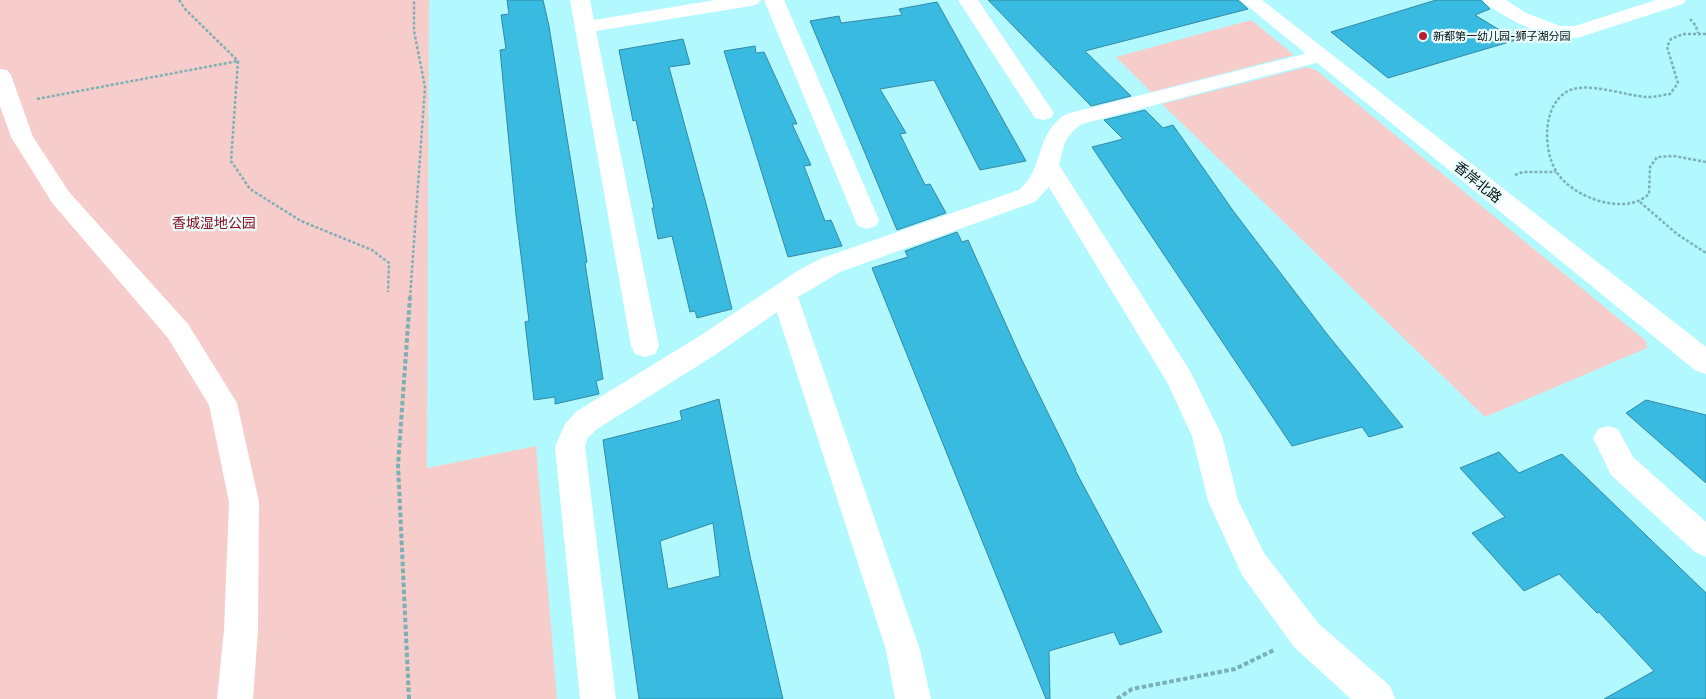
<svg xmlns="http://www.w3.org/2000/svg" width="1706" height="699" font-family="'Work Sans','Noto Sans SC',sans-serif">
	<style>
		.green { fill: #f7cdcb }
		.building { fill: #39bbe1; stroke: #3589a3; fill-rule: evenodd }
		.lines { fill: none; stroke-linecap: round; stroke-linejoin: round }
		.path-far1 { stroke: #7bb0b5; stroke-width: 2.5; stroke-dasharray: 3 2; stroke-linecap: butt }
		.path { stroke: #7bb0b5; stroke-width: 4; stroke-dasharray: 4.5 2.5; stroke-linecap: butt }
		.minor { fill: #fff; fill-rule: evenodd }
		.tertiary { fill: #fff; fill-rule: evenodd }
		.poi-dot { fill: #b52332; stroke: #ebfcfd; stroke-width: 2 }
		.labels { text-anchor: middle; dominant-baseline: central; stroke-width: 4.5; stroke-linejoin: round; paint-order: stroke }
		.far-poi-label { font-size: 11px; fill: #001012; stroke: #ebfcfd; text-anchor: start }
		.street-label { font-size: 14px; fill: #001012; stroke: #ebfcfd }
		.park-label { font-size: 14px; fill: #8b1422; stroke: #ebfcfd }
	</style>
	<rect width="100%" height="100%" fill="#b2f9ff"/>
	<path class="green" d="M 0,0 L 429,0 L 427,468 L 536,446 L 557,699 L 0,699 Z
		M 1251,20 L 1294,55 L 1151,92 L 1116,57 Z
		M 1307,67 L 1316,70 L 1646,341 L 1647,348 L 1485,417 L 1162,104 Z"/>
	<path class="building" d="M 507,0 L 543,0 L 549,26 L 587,262 L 585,263 L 603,379 L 596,381 L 599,394 L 555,404 L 555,397 L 534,400 L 525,322 L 529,321 L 516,215 L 500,50 L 506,49 L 501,15 L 509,14 Z
		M 988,0 L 1238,0 L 1248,9 L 1085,51 L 1131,96 L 1091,106 Z
		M 1436,0 L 1481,0 L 1490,9 L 1475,15 L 1516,40 L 1388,78 L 1331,32 Z
		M 937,2 L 1026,161 L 980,170 L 934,80 L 880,89 L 906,133 L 900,134 L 925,185 L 930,184 L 946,213 L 897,230 L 810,21 L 839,16 L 841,23 L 902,15 L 899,9 Z
		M 683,39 L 690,64 L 669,67 L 708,211 L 732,309 L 697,318 L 695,311 L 690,312 L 672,236 L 658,239 L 652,208 L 654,208 L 636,120 L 633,121 L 619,50 Z
		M 755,46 L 756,53 L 764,52 L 797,124 L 792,124 L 811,165 L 804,166 L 825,221 L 831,220 L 842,246 L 788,257 L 724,51 Z
		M 1145,110 L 1163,128 L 1173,125 L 1234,212 L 1327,334 L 1403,427 L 1369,437 L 1362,427 L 1292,446 L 1092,147 L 1123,139 L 1104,120 Z
		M 957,232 L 962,242 L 968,240 L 1021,358 L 1076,470 L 1075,470 L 1162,632 L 1120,645 L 1114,632 L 1049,651 L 1050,699 L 1046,699 L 872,268 L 908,257 L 905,251 Z
		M 719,399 L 750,556 L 783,699 L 639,699 L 603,440 L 682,420 L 680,411 ZM 713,523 L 720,576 L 668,589 L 660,541 Z
		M 1646,400 L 1706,415 L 1706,483 L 1626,413 Z
		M 1499,452 L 1519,473 L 1562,454 L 1706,593 L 1706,699 L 1604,699 L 1654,671 L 1599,612 L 1597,613 L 1559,574 L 1524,591 L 1472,533 L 1505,517 L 1460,468 Z"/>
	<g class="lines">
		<path class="path-far1" d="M 179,0 L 186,10 L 238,61 L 231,161 L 250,189 L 301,221 L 372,250 L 389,263 L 388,292
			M 1690,19 L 1696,26 L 1698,33
			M 1706,34 L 1683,34 L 1671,39 L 1667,47 L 1678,83 L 1670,94 C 1663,95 1655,97 1647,97 C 1626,96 1587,81 1568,91 C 1542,105 1543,149 1556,171 C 1571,197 1625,217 1649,194 L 1650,167 L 1657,157 L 1674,156 L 1706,162
			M 37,99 L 238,61
			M 1515,175 L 1523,172 L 1556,172
			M 1640,202 L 1677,234 L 1706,253
			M 410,298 L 425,87 L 414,31 L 414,0"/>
		<path class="path" d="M 409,699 L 398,465 L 410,297
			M 1117,699 L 1132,689 L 1235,669 L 1274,650"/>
		<path class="minor" d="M 570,0 L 590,0 L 594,20 L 715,0 L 761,0 L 758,4 L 751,6 L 596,31 L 659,346 L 655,354 L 645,357 L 635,354 L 631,346 Z
			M 764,0 L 784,0 L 879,220 L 876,226 L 867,229 L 858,226 L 855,220 Z
			M 958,0 L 978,0 L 1054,113 L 1051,118 L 1043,120 L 1035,118 Z
			M 1483,0 L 1506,0 L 1526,13 L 1560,26 L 1575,26 L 1656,0 L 1686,0 L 1683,4 L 1577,38 C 1542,38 1515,23 1486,4 Z
			M 1320,50 L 1327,52 L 1330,56 L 1327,60 L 1082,124 C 1064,136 1064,146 1059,165 L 1190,371 L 1222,436 L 1238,500 L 1264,553 L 1318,623 L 1390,686 L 1395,699 L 1351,699 L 1294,647 L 1242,575 L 1208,501 L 1192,436 L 1168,384 L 1049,187 L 1035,202 L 840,272 L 798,297 L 920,650 L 931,699 L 895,699 L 886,650 L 777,312 L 715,355 L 597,429 L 587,439 L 585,447 L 616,699 L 580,699 L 555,447 L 565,424 L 577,411 L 695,339 L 799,270 L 822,258 L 1019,190 C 1046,167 1033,136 1066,114 Z
			M 0,69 L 7,70 L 11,75 L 33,137 L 69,192 L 188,324 L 237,403 L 259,502 L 258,630 L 253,699 L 217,699 L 224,630 L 229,502 L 209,405 L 168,338 L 53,204 L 11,137 L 0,106 Z
			M 1608,426 L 1618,429 L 1633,457 L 1706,522 L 1706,557 L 1695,552 L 1611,475 L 1593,438 L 1598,429 Z"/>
		<path class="tertiary" d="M 1240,0 L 1262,0 L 1706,347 L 1706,374 L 1696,371 Z"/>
	</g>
	<circle class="poi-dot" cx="1423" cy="36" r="5"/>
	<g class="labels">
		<g class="far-poi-label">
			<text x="1433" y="36">新都第一幼儿园-狮子湖分园</text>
		</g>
		<g class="street-label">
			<text transform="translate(1478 182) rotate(39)">香岸北路</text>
		</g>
		<g class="park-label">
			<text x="214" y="223">香城湿地公园</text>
		</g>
	</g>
</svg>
